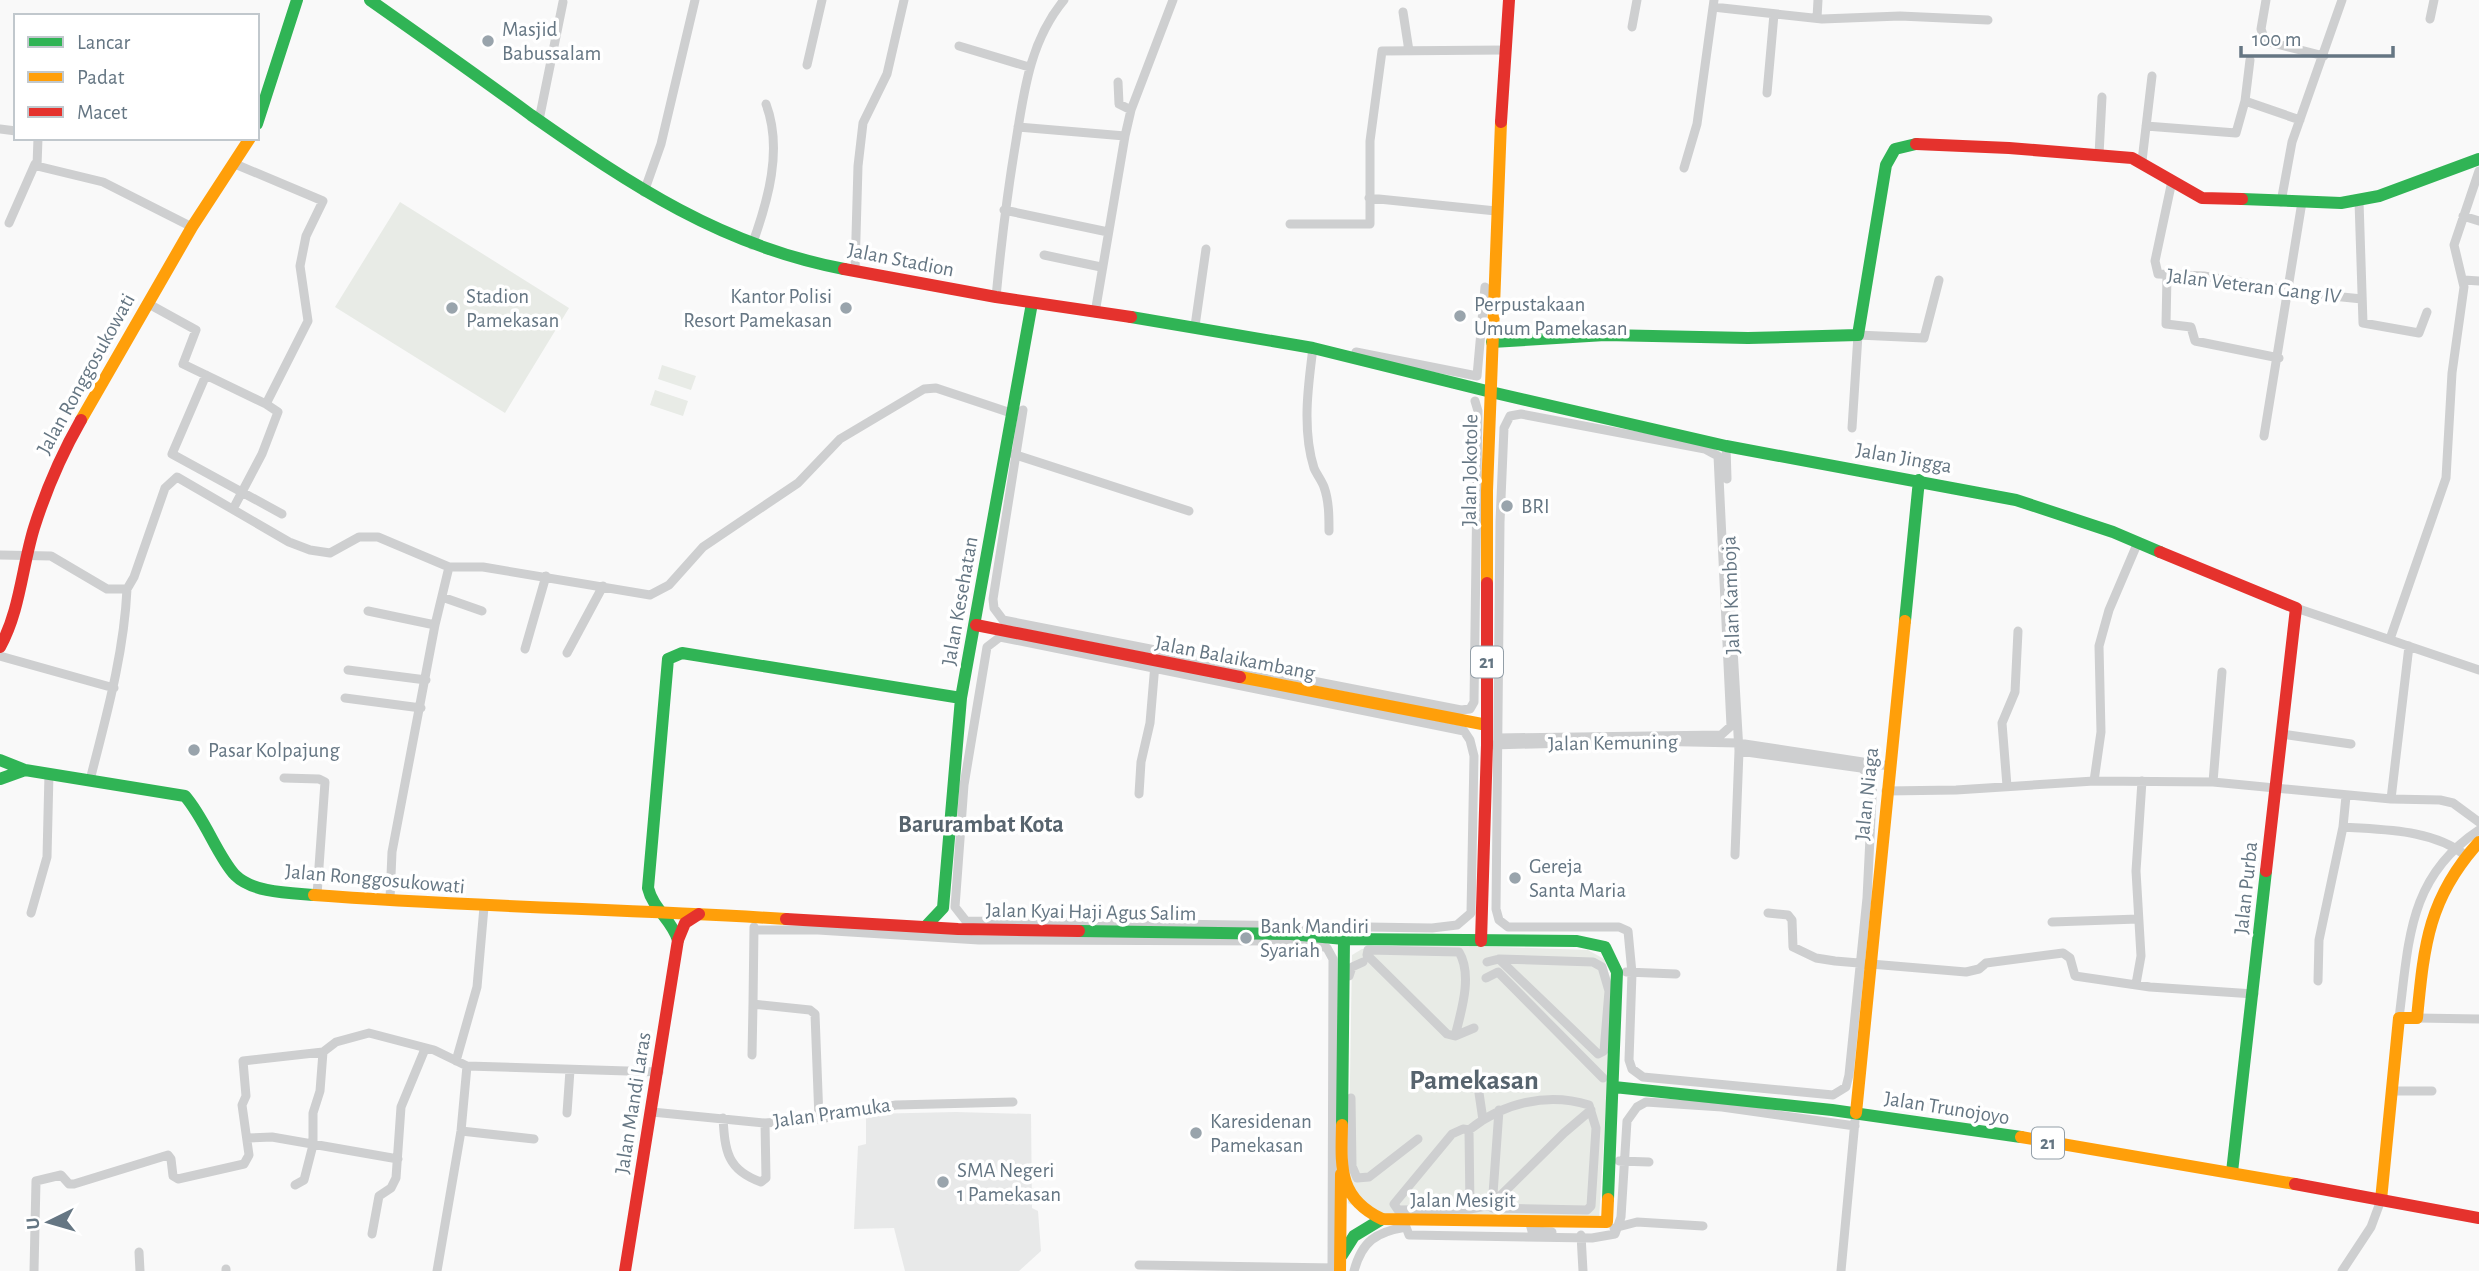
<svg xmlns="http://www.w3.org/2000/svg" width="2479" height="1271" font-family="'Alegreya Sans',sans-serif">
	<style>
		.built { fill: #e8e9e9 }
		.green { fill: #e8ebe6 }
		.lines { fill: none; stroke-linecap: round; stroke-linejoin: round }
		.street { stroke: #cecfd0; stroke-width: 9 }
		.fast { stroke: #30b455; stroke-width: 12 }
		.slow { stroke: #ff9f0a; stroke-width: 12 }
		.jam { stroke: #e5322d; stroke-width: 12 }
		.poi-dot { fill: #99a4ac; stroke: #fff; stroke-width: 2.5 }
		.labels { text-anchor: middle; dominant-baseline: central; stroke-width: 7; stroke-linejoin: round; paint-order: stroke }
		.shield { fill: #fff; stroke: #939fa8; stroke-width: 2 }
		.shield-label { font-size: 19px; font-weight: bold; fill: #657683 }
		.poi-label { font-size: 21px; fill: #657683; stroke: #fff; text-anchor: start }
		.street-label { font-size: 21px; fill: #657683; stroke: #fff }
		.quarter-label { font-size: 24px; font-weight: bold; fill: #57646e; stroke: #fff }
		.district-label { font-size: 28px; font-weight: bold; fill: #57646e; stroke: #fff }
	</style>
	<rect width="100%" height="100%" fill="#f9f9f9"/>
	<path class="built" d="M 956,1112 L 1031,1114 L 1032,1208 L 1038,1211 L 1041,1251 L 1019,1271 L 905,1271 L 894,1228 L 854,1229 L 858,1146 L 866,1144 L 866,1114 Z"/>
	<path class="green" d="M 400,202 L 569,308 L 505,413 L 335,307 Z
		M 662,365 L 696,376 L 691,390 L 658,379 Z
		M 655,390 L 688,401 L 683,416 L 650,405 Z
		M 1412,944 L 1588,950 L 1604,959 L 1613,987 L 1599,1219 L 1377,1218 L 1348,1203 L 1352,955 L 1362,949 Z"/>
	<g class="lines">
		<path class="street" d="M 2266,0 L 2261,29 L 2265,41 L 2324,56
			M 1713,7 L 1822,19 L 1900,16 L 1988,20
			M 1403,12 L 1409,51
			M 1817,18 L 1818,0
			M 2430,19 L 2434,0
			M 1632,27 L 1637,0
			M 959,46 L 1029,67
			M 807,65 L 822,0
			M 1118,82 L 1119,104 L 1131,110
			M 1767,93 L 1774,14
			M 2245,101 L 2300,120
			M 539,120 L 563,2
			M 2146,126 L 2236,133 L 2245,101 L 2250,60
			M 1018,127 L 1125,136
			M 0,129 L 16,131
			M 38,138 L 37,166 L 103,182 L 192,227
			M 2099,155 L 2102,97
			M 2142,161 L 2152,76
			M 1684,168 L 1697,124 L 1714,0
			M 2172,181 L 2155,261 L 2158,274 L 2204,276 L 2303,293 L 2362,299
			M 644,192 L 661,144 L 695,0
			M 1369,198 L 1496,211
			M 2359,201 L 2363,323 L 2419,333 L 2427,312
			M 2281,202 L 2292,142 L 2342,0
			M 1004,210 L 1108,232
			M 2463,216 L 2479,221
			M 9,223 L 35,164
			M 1290,224 L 1370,224 L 1370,141 L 1382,51 L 1504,50
			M 752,245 C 768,201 783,149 766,104
			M 1044,255 L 1101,267
			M 855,271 L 858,166 L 863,123 L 887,74 L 904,0
			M 2167,276 L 2166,324 L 2191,327 L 2195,341 L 2279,358
			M 2464,280 L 2479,281
			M 996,297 C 1001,245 1007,194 1016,141 C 1024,91 1030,41 1064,0
			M 147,303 L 196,330 L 183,364 L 266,404
			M 1095,313 L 1125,136 L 1131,110 L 1173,0
			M 1195,326 L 1206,249
			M 1313,348 C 1308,386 1302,430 1314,468 C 1317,475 1322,481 1324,487 C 1329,501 1329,516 1329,531
			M 1356,352 L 1477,376 L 1485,287
			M 206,375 L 172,454 L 282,514
			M 1023,410 L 993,599 L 994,608 L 1003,620 L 1461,710 L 1470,709 L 1474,702 L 1478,411 L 1475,401
			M 1852,428 L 1858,335 L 1924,338 L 1939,280
			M 2264,436 L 2302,202
			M 1726,446 L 1727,479
			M 1013,454 L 1189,511
			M 233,509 L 262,454 L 278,412 L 266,404 L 308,321 L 300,266 L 306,236 L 323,201 L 235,164
			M 0,555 L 51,556 L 107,589 L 127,589 L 134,577 L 165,488 L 177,477 L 289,542 L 310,550 L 330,553 L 359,537 L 378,537 L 449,567 L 483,567 L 650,595 L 669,585 L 703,547 L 798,483 L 840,439 L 924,389 L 936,388 L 1011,413
			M 1729,581 L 1739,751 L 1735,855
			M 442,597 L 482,611
			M 2296,608 L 2479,670
			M 368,611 L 435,625
			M 1000,637 L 1464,731 L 1470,740 L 1474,756 L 1471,913 L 1457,925 L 1432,928 L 966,921 L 955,907 L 964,785 L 987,647 Z
			M 2390,639 L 2446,478 L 2452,373 L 2464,287 L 2454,245 L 2479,171
			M 525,649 L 546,576
			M 567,653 L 603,586
			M 0,656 L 114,688
			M 348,670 L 426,680
			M 345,698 L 421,708
			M 2282,734 L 2351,744
			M 1498,738 L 1721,735 L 1731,726 L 1718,456 L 1705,449 L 1521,414 L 1510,416 L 1504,428 L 1500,522 L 1496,909 L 1499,920 L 1508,927 L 1619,927 L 1628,931 L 1632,973 L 1629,1060 L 1632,1069 L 1643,1077 L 1833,1095 L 1846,1087 L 1849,1075 L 1867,898 L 1873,777 L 1861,768 L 1739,751
			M 1492,745 L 1644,741 L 1738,743 L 1889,766
			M 284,778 L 319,779 L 325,782 L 317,895
			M 90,780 C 106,717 124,654 127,589
			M 2094,781 L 2101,732 L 2099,646 L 2109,610 L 2138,542
			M 2213,782 L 2222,672
			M 2007,786 L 2002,723 L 2015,692 L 2018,631
			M 1886,791 L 1956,790 L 2094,781 L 2213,782 L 2391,799 L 2440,800 L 2453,803 L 2479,822
			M 1139,794 L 1141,762 L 1150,723 L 1155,664
			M 2346,796 L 2343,827 C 2383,830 2432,829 2465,855
			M 2391,799 L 2409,646
			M 390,899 L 392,852 L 435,625 L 449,567
			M 31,913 L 47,857 L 49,773
			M 1768,913 L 1788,915 L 1792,920 L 1793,947 L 1816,958 L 1835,961 L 1966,972 L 1979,969 L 1986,963 L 2063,953 L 2070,958 L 2075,976 L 2150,987 L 2254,994
			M 2052,922 L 2138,919
			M 754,927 L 753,1004 L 810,1010 L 815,1014 L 819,1119
			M 754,930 L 818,930 L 979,940 L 1303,941 L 1327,948 L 1333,959 L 1332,1271
			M 1487,962 L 1499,959 L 1593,962 L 1602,967 L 1609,991 L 1604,1051 L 1598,1054 L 1499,959
			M 1626,972 L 1676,974
			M 1349,976 L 1352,967 L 1363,962
			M 1486,978 L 1498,972 L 1603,1078
			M 2318,981 L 2319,940 L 2343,827
			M 2136,984 L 2141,956 L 2136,871 L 2142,781
			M 2399,1018 C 2409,941 2408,877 2479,830
			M 2417,1018 L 2479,1019
			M 1455,1036 C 1461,1012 1473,975 1459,952 L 1368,950 L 1367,955 L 1447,1034 L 1455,1036 L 1474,1028
			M 752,1055 L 753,1004
			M 456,1061 L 477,987 L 484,907
			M 2393,1091 L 2432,1091
			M 1479,1093 L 1483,1120
			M 1351,1098 L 1352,1166 L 1357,1178 L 1369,1177 L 1418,1139
			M 652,1112 L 765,1123 L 819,1119 L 896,1105 L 1013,1102
			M 567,1113 L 570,1070
			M 723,1118 C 725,1151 727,1170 761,1182 L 766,1178 L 765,1123
			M 1469,1130 L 1470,1209 L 1491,1205 L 1564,1133 L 1591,1110
			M 461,1131 L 534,1139
			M 247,1138 L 272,1137 L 398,1159
			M 1619,1161 L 1649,1162
			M 295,1185 L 304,1180 L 313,1145 L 313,1113 L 320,1091 L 323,1052
			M 1470,1209 L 1398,1210 L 1394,1204 L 1452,1134 L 1463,1129 L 1469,1130 C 1503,1103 1547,1092 1589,1105 L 1596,1128 L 1591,1206 L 1587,1210 L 1492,1208 L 1499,1110
			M 1529,1220 L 1532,1231 L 1552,1232
			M 1614,1228 L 1637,1222 L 1703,1226
			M 372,1234 L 379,1196 L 391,1188 L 396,1178 L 401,1107 L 425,1049
			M 1581,1235 L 1583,1271
			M 139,1252 L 140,1271
			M 1139,1265 L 1336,1268
			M 34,1271 L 36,1181 L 61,1175 L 69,1184 L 74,1184 L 168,1155 L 171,1159 L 173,1176 L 178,1179 L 244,1164 L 249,1155 L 242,1105 L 246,1096 L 243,1061 L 323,1052 L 336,1042 L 369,1033 L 434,1050 L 467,1066
			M 226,1271 L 226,1269
			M 437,1271 L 461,1131 L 467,1066 L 659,1072
			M 1354,1271 C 1362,1241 1376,1232 1406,1227 L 1409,1235 L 1592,1238 L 1615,1234 L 1621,1217 L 1627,1121 L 1637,1107 L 1646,1102 L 1722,1107 L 1855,1126
			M 1841,1271 L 1855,1121
			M 2342,1271 L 2371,1227 L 2381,1200"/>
		<path class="fast" d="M 370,0 C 424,38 478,76 531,115 C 631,185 722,246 844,269
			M 257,124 L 297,0
			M 2242,199 L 2341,203 L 2379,196 L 2479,159
			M 1131,317 L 1313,348 L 1491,392
			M 1492,342 L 1605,335 L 1748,338 L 1858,335 L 1886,165 L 1895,149 L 1916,144
			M 1491,392 L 1726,446 L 2016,500 L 2113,532 L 2160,552
			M 1905,621 L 1919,480
			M 0,760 L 25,770 L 185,796 C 205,819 218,857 235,875 C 253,893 290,893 314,895
			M 0,779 L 25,770
			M 927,925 L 943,908 L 961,698 L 1032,303
			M 1079,931 L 1291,934 L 1344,939
			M 1344,939 L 1577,941 L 1605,947 L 1617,972 L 1608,1199
			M 678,940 C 672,920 653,909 648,888 L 668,659 L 682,653 L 961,698
			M 1614,1087 L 1832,1110 L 2021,1137
			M 1342,1125 L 1344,939
			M 2232,1172 L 2266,871
			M 1342,1255 L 1354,1236 L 1382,1219"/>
		<path class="slow" d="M 81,420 L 192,227 L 250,138
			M 1487,583 L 1487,491 L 1501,122
			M 1240,677 L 1487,725
			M 314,895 C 471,907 629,909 786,919
			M 1856,1113 L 1905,621
			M 1342,1125 C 1341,1167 1338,1198 1382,1219 L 1607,1222 L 1608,1199
			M 2021,1137 L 2295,1184
			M 2381,1200 L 2399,1018 L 2417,1018 C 2424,946 2428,898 2479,842
			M 1340,1271 L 1341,1174"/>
		<path class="jam" d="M 1501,122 L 1509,0
			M 1916,144 L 2009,148 L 2132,158 L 2202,198 L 2242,199
			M 844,269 L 996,297 L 1131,317
			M 2160,552 L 2296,608 L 2266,871
			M 976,625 L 1240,677
			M 0,647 C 20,611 22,567 34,528 C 46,490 61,455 81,420
			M 786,919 L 958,929 L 1079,931
			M 1481,941 L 1487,745 L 1487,583
			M 2295,1184 L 2479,1218
			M 625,1271 L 678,940 L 685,923 L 699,914"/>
	</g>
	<g class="poi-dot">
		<circle cx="488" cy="41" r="7"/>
		<circle cx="452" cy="308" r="7"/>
		<circle cx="846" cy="308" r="7"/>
		<circle cx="1460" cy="316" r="7"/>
		<circle cx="1507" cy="506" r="7"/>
		<circle cx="194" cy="750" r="7"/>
		<circle cx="1515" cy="878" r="7"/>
		<circle cx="1246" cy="938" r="7"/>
		<circle cx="1196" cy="1133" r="7"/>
		<circle cx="943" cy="1182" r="7"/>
	</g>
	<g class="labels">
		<g class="shield">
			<rect x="1471" y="646.5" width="32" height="31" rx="5"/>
			<rect x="2032" y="1127.5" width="32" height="31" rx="5"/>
		</g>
		<g class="shield-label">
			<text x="1487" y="662">21</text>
			<text x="2048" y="1143">21</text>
		</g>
		<g class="poi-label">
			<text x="502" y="29">Masjid<tspan x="502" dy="24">Babussalam</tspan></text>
			<text x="466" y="296">Stadion<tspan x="466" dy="24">Pamekasan</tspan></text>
			<text x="832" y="296" text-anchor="end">Kantor Polisi<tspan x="832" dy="24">Resort Pamekasan</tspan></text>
			<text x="1474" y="304">Perpustakaan<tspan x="1474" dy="24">Umum Pamekasan</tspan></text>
			<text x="1521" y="506">BRI</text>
			<text x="208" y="750">Pasar Kolpajung</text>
			<text x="1529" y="866">Gereja<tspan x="1529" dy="24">Santa Maria</tspan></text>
			<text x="1260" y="926">Bank Mandiri<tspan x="1260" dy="24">Syariah</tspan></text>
			<text x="1210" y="1121">Karesidenan<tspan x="1210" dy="24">Pamekasan</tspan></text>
			<text x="957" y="1170">SMA Negeri<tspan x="957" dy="24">1 Pamekasan</tspan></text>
		</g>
		<g class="street-label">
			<text transform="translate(901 260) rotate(11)">Jalan Stadion</text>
			<text transform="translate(2254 286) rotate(7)">Jalan Veteran Gang IV</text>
			<text transform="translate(86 374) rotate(-61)">Jalan Ronggosukowati</text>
			<text transform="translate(1904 458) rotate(10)">Jalan Jingga</text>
			<text transform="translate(1470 470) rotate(-89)">Jalan Jokotole</text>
			<text transform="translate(1731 595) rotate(-92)">Jalan Kamboja</text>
			<text transform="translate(960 601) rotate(-80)">Jalan Kesehatan</text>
			<text transform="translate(1235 658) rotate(11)">Jalan Balaikambang</text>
			<text transform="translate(1613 743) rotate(-1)">Jalan Kemuning</text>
			<text transform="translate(1867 794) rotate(-84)">Jalan Niaga</text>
			<text transform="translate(375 879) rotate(5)">Jalan Ronggosukowati</text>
			<text transform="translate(2246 888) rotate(-84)">Jalan Purba</text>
			<text transform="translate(1091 912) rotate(1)">Jalan Kyai Haji Agus Salim</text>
			<text transform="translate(633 1103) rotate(-81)">Jalan Mandi Laras</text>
			<text transform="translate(1947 1108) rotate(9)">Jalan Trunojoyo</text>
			<text transform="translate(832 1113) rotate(-8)">Jalan Pramuka</text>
			<text x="1463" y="1200">Jalan Mesigit</text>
		</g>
		<g class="quarter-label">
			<text x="981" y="825">Barurambat Kota</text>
		</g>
		<g class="district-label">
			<text x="1474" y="1081">Pamekasan</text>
		</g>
	</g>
	<rect x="14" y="14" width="245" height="126" fill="#ffffff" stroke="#c1c8cd" stroke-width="2"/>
	<rect x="28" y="37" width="35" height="10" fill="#30b455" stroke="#c1c8cd" stroke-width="2"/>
	<text x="77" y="49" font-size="21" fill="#657683">Lancar</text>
	<rect x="28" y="72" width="35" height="10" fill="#ff9f0a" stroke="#c1c8cd" stroke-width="2"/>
	<text x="77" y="84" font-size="21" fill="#657683">Padat</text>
	<rect x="28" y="107" width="35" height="10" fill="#e5322d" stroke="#c1c8cd" stroke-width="2"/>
	<text x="77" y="119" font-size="21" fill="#657683">Macet</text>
	<g transform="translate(49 1222) rotate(265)" stroke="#ffffff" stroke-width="5" paint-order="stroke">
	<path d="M0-5L12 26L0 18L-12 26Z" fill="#657683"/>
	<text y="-10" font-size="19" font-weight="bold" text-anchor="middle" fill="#657683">U</text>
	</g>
	<path d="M2241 46v10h152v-10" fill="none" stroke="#657683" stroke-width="3.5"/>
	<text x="2252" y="46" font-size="21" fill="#657683" stroke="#ffffff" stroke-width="5" paint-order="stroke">100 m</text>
</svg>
